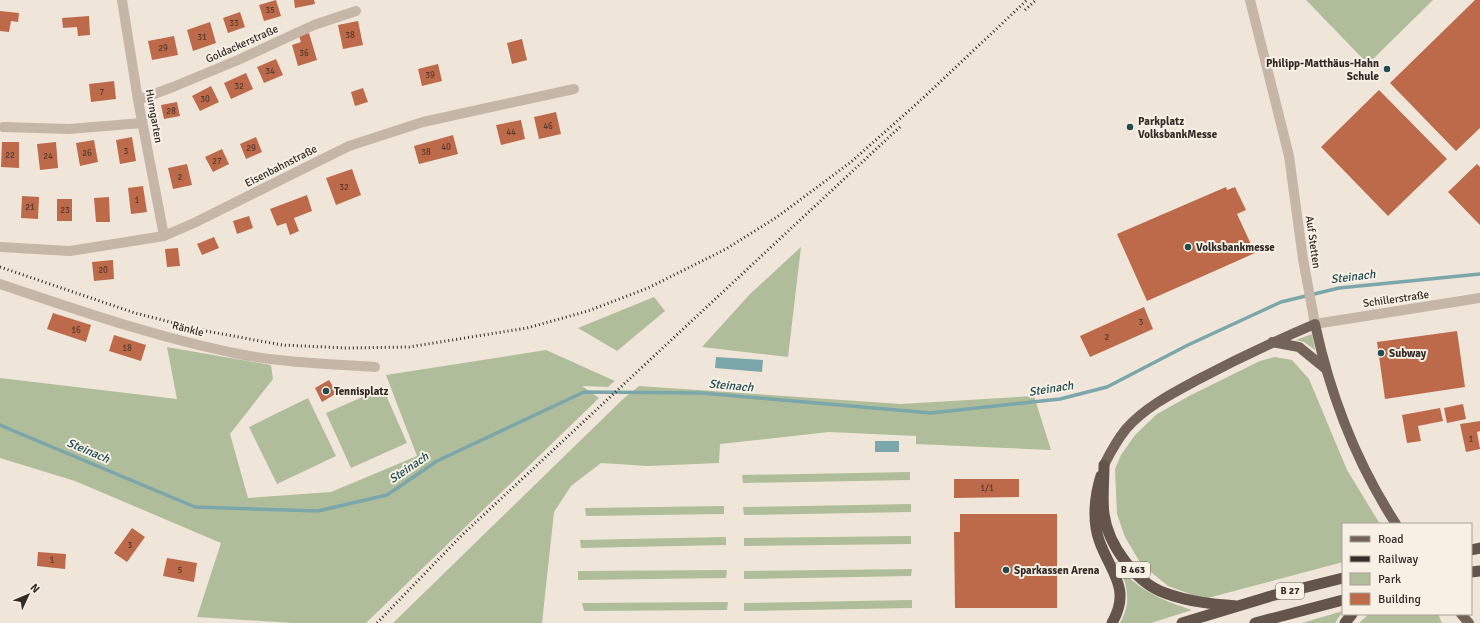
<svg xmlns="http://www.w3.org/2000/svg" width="1480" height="623" font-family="Signika,sans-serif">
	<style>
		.green { fill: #b0bd9b }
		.water { fill: #7ba6aa }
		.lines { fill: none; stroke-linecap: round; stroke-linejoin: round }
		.stream { stroke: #7ba6aa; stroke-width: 3.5 }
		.building { fill: #bc6a4a }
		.minor { stroke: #c6b6a7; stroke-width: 10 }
		.tertiary { stroke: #c6b6a7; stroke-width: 10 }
		.primary { stroke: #746359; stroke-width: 10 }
		.trunk { stroke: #64544c; stroke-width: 11 }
		.rail { stroke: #332b27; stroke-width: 3; stroke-dasharray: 1 3; stroke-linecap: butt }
		.poi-dot { fill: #204c51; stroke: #f7f0e5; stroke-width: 1.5 }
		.labels { text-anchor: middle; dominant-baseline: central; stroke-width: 4; stroke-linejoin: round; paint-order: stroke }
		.number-label { font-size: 9px; fill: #553b30 }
		.shield { fill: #f7f0e5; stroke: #6e6660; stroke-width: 1 }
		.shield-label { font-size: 10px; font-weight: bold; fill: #332b27 }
		.street-label { font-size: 11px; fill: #332b27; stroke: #f7f0e5 }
		.poi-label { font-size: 11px; font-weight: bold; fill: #332b27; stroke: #f7f0e5; text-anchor: start }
		.water-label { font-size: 12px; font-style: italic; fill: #204c51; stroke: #f7f0e5 }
	</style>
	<rect width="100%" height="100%" fill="#efe6d9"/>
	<path class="green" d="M 1306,0 L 1433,0 L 1368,64 Z
		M 801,247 L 788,357 L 702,347 L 750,294 Z
		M 654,297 L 665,311 L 617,351 L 578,328 Z
		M 1312,334 L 1315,350 L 1304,342 L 1296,340 Z
		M 167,347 L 271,365 L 273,379 L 230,434 L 248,498 L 331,492 L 417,456 L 386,375 L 546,350 L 615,381 L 608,387 L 582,386 L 599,398 L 366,623 L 293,623 L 197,617 L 221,543 L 75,481 L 0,458 L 0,378 L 177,399 Z
		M 1275,357 L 1292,360 L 1309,379 L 1347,470 L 1380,524 L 1343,524 L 1343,562 L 1204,599 L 1168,586 L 1141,564 L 1125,537 L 1117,514 L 1115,469 L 1121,455 L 1135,435 L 1157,414 L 1191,395 L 1260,361 Z
		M 639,386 L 901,404 L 1034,396 L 1051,450 L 916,444 L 916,436 L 829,432 L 720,444 L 719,463 L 648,466 L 601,463 L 571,486 L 554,512 L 542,623 L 393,623 L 622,400 Z
		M 383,388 L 407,443 L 351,468 L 326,413 Z
		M 308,398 L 336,456 L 277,484 L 249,427 Z
		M 910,472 L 910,480 L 743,483 L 742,475 Z
		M 911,504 L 911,512 L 744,515 L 743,507 Z
		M 724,506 L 724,514 L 586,516 L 585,508 Z
		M 911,536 L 911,544 L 744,546 L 744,538 Z
		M 726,537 L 726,545 L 581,548 L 580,540 Z
		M 912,569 L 911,576 L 744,579 L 744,571 Z
		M 727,570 L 726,578 L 578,580 L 578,571 Z
		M 1121,570 C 1144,593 1162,600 1192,610 L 1151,623 L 1120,623 C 1131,603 1128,591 1121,570 Z
		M 912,600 L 912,608 L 744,611 L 744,603 Z
		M 728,602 L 727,610 L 584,611 L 582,603 Z
		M 1343,611 L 1335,623 L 1302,623 Z
		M 1369,614 L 1438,614 L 1442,623 L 1359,623 Z"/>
	<path class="water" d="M 716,357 L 763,360 L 762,372 L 715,368 Z
		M 875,441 L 899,441 L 899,452 L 875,452 Z"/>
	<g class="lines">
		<path class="stream" d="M 0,425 L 195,507 L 318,511 L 387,495 L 437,461 L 584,392 L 702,393 L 931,413 L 1060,399 L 1107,387 L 1188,345 L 1281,302 L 1339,288 L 1480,274"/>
	</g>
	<path class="building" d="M 276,0 L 281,16 L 264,21 L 259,5 Z
		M 294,0 L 314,0 L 315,4 L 295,8 Z
		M 1475,0 L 1480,0 L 1480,128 L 1456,151 L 1390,83 Z
		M 0,11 L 19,13 L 18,22 L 11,21 L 9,32 L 0,31 Z
		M 240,12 L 245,27 L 228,33 L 223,18 Z
		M 89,16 L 90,35 L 78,36 L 77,27 L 63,28 L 62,18 Z
		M 358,21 L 363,45 L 343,49 L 338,25 Z
		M 210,22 L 216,43 L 193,51 L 187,30 Z
		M 309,33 L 317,60 L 298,66 L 292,45 L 301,42 L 299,36 Z
		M 174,36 L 178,55 L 152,60 L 148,41 Z
		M 522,39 L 527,60 L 512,64 L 507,43 Z
		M 276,59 L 283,75 L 264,83 L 257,67 Z
		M 438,64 L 442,81 L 422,86 L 418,69 Z
		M 246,73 L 253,89 L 231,99 L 224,83 Z
		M 114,81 L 116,99 L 91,102 L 89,84 Z
		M 211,86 L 219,102 L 200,111 L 192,96 Z
		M 363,88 L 368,102 L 355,106 L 351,92 Z
		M 1379,90 L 1447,159 L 1388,216 L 1321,147 Z
		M 177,102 L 180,116 L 164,119 L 161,105 Z
		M 556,112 L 561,134 L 539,139 L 534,117 Z
		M 521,120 L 525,139 L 501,145 L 496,125 Z
		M 453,135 L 458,154 L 419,164 L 414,146 Z
		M 132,137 L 136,161 L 120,164 L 116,140 Z
		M 256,137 L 262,152 L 246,159 L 240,144 Z
		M 94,140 L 98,162 L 80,166 L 76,143 Z
		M 2,142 L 19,142 L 19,168 L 1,167 Z
		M 56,142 L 58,168 L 40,170 L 37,144 Z
		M 222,149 L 229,164 L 213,172 L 205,157 Z
		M 187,164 L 192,185 L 173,189 L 168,168 Z
		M 1477,164 L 1480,167 L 1480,225 L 1448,192 Z
		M 352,169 L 361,195 L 336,205 L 326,178 Z
		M 143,186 L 147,212 L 131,214 L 128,188 Z
		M 1226,187 L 1227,190 L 1235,187 L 1246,210 L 1237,214 L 1255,253 L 1147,301 L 1117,234 Z
		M 307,195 L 312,211 L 294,218 L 299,231 L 290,235 L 286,223 L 277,226 L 270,209 Z
		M 22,196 L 39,197 L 38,219 L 21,218 Z
		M 109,197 L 110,222 L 96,222 L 94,198 Z
		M 57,199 L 72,199 L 72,221 L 57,221 Z
		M 249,216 L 253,228 L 237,234 L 233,221 Z
		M 214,237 L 219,248 L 202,255 L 197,244 Z
		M 178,248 L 180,266 L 167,267 L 165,249 Z
		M 113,260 L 114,279 L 94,281 L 92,262 Z
		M 1144,307 L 1153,329 L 1090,357 L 1080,336 Z
		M 53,313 L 91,325 L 86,342 L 47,329 Z
		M 1457,331 L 1465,387 L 1385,399 L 1377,342 Z
		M 114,335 L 146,345 L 141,361 L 109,351 Z
		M 329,380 L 337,393 L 322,402 L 315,388 Z
		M 1463,404 L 1466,419 L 1447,423 L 1444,408 Z
		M 1440,408 L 1443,421 L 1418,426 L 1421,441 L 1407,443 L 1402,415 Z
		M 1480,421 L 1480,431 L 1477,432 L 1480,449 L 1466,452 L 1460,424 Z
		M 954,479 L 1019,479 L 1019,497 L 954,498 Z
		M 960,514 L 1057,514 L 1057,608 L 955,608 L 954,532 L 960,532 Z
		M 132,528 L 145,537 L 127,562 L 114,553 Z
		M 38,552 L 66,554 L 65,569 L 37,566 Z
		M 167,558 L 197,563 L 194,582 L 163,576 Z"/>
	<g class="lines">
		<path class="minor" d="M 122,0 L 138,100 L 164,236
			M 138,100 L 173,87 L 238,60 L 314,25 L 356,11
			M 3,127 L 69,129 L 142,123
			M 0,247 L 70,251 L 164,236 L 194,223 L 349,146 L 423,122 L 574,89
			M 0,284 C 78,310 158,338 239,354 C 284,363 330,364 375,367
			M 1315,324 L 1480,298"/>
		<path class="tertiary" d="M 1250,0 L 1289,156 L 1303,259 L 1315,324"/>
		<path class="primary" d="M 1272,342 L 1299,347 L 1326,369
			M 1104,465 C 1110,453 1117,440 1126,429 C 1145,407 1173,393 1199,379 C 1237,359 1275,341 1315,324 C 1330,394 1357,464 1396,524
			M 1461,614 L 1469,623"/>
		<path class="trunk" d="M 1104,465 C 1104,481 1102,499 1104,514 C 1108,545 1136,583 1165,593 C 1189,602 1213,604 1237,606
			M 1101,476 C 1095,495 1092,520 1099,540 C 1110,572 1132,588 1112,623
			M 1471,550 L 1480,548
			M 1471,572 L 1480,571
			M 1182,623 L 1271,596 L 1343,578
			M 1255,623 L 1343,600
			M 1345,623 L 1352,614"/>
		<path class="rail" d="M 1025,10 L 1036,0
			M 0,267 L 135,313 L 206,331 L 282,345 L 346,348 L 409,347 L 527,328 L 588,311 L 648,288 L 726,249 L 777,217 L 851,162 L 922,99 L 1027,0
			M 377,623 L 462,535 L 902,125"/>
	</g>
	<g class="poi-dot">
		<circle cx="1387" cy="69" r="4"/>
		<circle cx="1130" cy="127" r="4"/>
		<circle cx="1188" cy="247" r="4"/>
		<circle cx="1381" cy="353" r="4"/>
		<circle cx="326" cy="391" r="4"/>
		<circle cx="1006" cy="570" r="4"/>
	</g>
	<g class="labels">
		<g class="number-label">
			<text x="270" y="10">35</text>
			<text x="234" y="23">33</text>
			<text x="350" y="35">38</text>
			<text x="202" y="37">31</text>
			<text x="163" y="48">29</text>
			<text x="304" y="53">36</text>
			<text x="270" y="71">34</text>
			<text x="430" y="75">39</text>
			<text x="239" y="86">32</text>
			<text x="102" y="92">7</text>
			<text x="205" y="99">30</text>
			<text x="171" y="111">28</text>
			<text x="548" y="126">46</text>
			<text x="511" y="132">44</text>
			<text x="446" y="147">40</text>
			<text x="251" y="148">29</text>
			<text x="126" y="151">3</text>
			<text x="426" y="152">38</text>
			<text x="87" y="153">26</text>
			<text x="10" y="155">22</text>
			<text x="48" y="156">24</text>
			<text x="217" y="161">27</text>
			<text x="180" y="177">2</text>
			<text x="344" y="187">32</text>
			<text x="137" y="200">1</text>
			<text x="30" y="207">21</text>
			<text x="65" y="210">23</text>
			<text x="103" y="270">20</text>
			<text x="1141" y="322">3</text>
			<text x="76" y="330">16</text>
			<text x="1107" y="337">2</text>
			<text x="127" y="348">18</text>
			<text x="1471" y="439">1</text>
			<text x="987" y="488">1/1</text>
			<text x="130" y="545">3</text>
			<text x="52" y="560">1</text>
			<text x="180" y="570">5</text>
		</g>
		<g class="shield">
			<rect x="1116" y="562" width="34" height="16" rx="3"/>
			<rect x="1276" y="583" width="28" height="16" rx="3"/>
		</g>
		<g class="shield-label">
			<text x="1133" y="570">B 463</text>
			<text x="1290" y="591">B 27</text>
		</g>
		<g class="street-label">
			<text transform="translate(242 44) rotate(-24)">Goldackerstraße</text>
			<text transform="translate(154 116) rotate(80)">Hurngarten</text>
			<text transform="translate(281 166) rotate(-27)">Eisenbahnstraße</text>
			<text transform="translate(1313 242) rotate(82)">Auf Stetten</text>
			<text transform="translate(1396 299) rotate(-8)">Schillerstraße</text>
			<text transform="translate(188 329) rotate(15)">Ränkle</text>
		</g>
		<g class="poi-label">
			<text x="1379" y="63" text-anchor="end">Philipp-Matthäus-Hahn<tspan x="1379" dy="13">Schule</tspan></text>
			<text x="1138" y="121">Parkplatz<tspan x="1138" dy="13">VolksbankMesse</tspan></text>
			<text x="1196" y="247">Volksbankmesse</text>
			<text x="1389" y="353">Subway</text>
			<text x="334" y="391">Tennisplatz</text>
			<text x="1014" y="570">Sparkassen Arena</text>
		</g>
		<g class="water-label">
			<text transform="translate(1353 277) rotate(-7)">Steinach</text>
			<text transform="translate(731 386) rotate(5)">Steinach</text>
			<text transform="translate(1051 389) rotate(-9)">Steinach</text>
			<text transform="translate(88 451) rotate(23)">Steinach</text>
			<text transform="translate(409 468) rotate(-34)">Steinach</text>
		</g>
	</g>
	<rect x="1342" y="523" width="130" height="92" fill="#f7f0e5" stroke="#a9a199"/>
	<rect x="1350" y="536" width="20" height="6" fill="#746359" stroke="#a9a199"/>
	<text x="1378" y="543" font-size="12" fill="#332b27">Road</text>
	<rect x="1350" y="556" width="20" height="6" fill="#332b27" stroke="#a9a199"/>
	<text x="1378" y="563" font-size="12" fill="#332b27">Railway</text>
	<rect x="1350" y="573" width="20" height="12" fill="#b0bd9b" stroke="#a9a199"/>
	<text x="1378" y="583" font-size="12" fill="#332b27">Park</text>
	<rect x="1350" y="593" width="20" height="12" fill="#bc6a4a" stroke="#a9a199"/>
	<text x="1378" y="603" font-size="12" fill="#332b27">Building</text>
	<g transform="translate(28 595) rotate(46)" stroke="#f7f0e5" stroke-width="3" paint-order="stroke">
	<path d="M0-3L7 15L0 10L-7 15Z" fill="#332b27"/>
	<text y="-6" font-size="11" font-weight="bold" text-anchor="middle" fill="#332b27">N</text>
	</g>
</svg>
